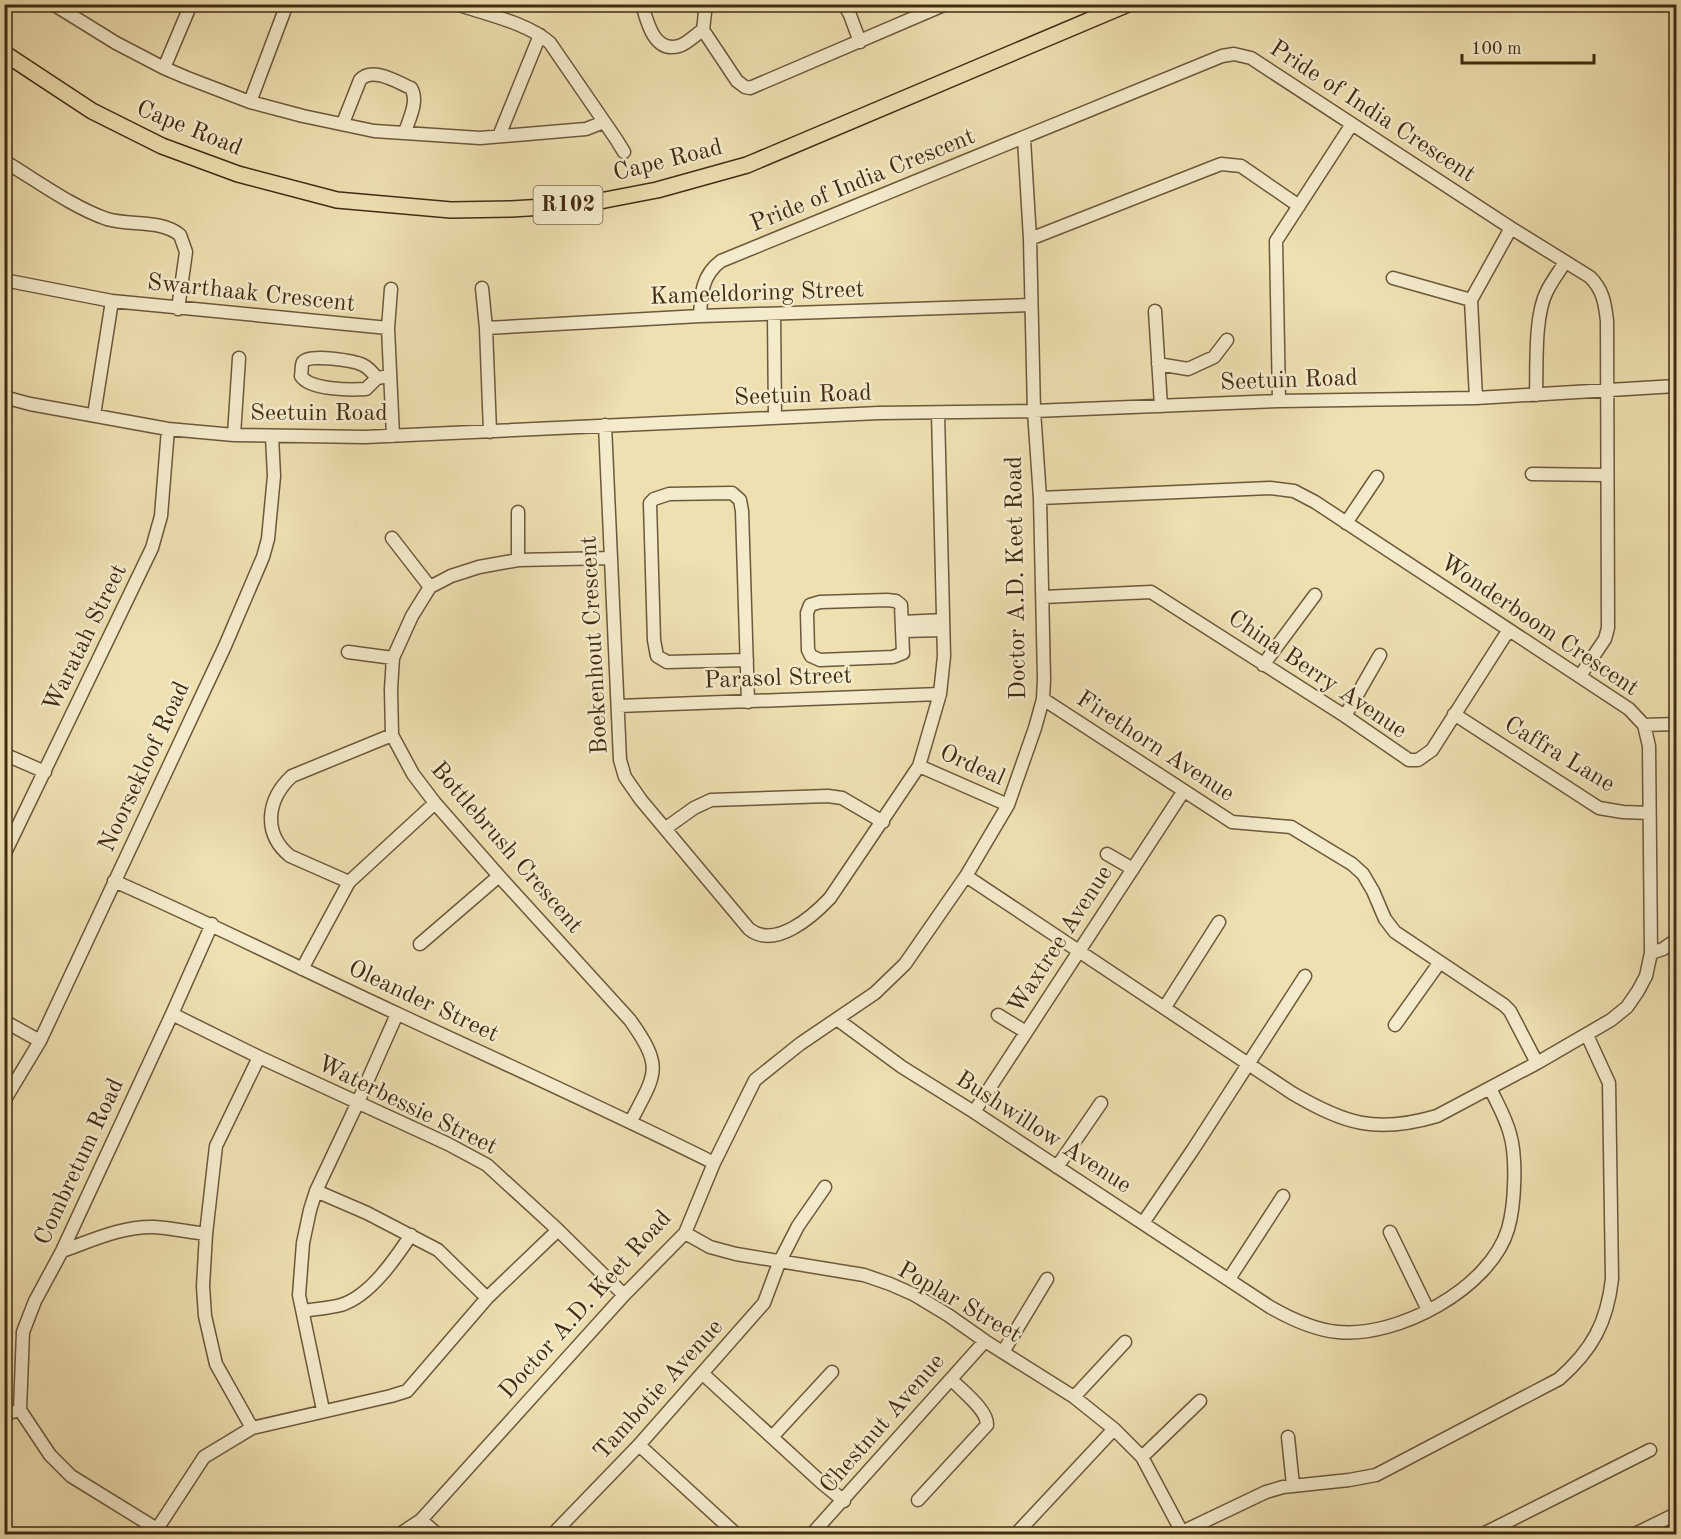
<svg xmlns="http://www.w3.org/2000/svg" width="1681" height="1539" font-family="'Old Standard TT',serif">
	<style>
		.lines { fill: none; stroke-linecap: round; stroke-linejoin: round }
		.minor-casing { stroke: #6c583a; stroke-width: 15 }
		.major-casing { stroke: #412b12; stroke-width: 18 }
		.minor { stroke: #f4ebcc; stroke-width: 12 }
		.major { stroke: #eee0b1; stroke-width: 15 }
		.labels { text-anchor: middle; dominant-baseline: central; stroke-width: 5; stroke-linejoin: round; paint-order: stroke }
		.shield { fill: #f4ebcc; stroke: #77654a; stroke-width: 1.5 }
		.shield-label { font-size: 22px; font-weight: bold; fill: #412b12 }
		.street-label { font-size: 24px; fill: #412b12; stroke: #f4ebcc }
	</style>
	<rect width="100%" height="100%" fill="#eee0b1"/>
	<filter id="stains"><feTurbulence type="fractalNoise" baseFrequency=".00333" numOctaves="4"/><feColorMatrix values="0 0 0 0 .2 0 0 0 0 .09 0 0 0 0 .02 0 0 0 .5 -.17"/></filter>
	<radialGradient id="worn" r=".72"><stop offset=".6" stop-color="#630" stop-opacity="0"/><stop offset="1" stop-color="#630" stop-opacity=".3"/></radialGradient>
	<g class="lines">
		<defs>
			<path id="minor" d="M 53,4 L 116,43 L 164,68 L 185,77 L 250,102 L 303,116 L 374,131 L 480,138 L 586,129 L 604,122
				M 456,4 C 485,14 528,23 550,43 L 616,139 L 624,152
				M 642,4 C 647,22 654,53 679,46 C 687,44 696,34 703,30
				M 706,4 L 703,30 L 737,81 L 745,87 L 750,88 L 946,4
				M 844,4 L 850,15 L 860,42
				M 164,68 L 191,4
				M 250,102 L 287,4
				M 343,123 L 360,80 C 372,66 397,82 411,88 C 419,101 409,119 405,132
				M 499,136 L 540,35
				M 4,161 C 36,180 72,207 107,219 C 130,226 160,219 180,235 L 186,252 L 178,309
				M 1030,239 L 1221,164 L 1241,166 L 1299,206
				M 1393,278 L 1471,300
				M 4,280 L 112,301 L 388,328
				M 482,288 L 486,328 L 490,432
				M 391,289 L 388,328 L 393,436
				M 1155,311 L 1161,406
				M 774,314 L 775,418
				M 700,316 C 701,294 702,275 721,261 L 1222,56 L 1234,54 L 1251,58 L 1511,228 L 1590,277 C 1603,290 1605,303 1607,321 L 1608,628 L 1605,639 L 1580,676
				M 486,328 L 700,316 L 1031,305
				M 1158,364 L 1188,369 L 1214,357 L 1227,340
				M 377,378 C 373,373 369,368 363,365 C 355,361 309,353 303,362 C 301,365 302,372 301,376 C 310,390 350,390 366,389 L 377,378 L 390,376
				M 1536,395 C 1537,366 1534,316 1547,291 C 1552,281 1559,272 1565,262
				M 4,397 L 30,404 L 168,429 L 234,435 L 365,437 L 879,413 L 1034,411 L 1279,401 L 1476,398 L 1676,386
				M 1476,398 L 1471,300 L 1511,228
				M 1279,401 L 1276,241 L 1352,124
				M 94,415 L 112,301
				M 605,425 L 620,760 L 625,777 L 641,800 L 749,929 C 775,950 813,916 830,898 L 919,766 L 940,694 L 944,656 L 938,413
				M 234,435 L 239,358
				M 1532,474 L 1606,475
				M 1346,523 L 1377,477
				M 392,538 L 430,587
				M 611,558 L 518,560 L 479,567 L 451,576 L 430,587 L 412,616 L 393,658 L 391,689 L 392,735 L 413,774 L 435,803 L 499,876 L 630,1020 C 664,1068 656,1073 631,1121
				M 518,560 L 518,512
				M 1043,597 L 1151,592 L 1345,716 L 1409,760 L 1418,760 L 1432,750 L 1508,631
				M 887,600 L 896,601 L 901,605 L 903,653 L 893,657 L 820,660 L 811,656 L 808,650 L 807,613 L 810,605 L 820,602 Z
				M 903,622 L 943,620
				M 903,631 L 943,630
				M 348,652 L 393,658
				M 747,660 L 667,662 L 657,656 L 654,640 L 650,503 L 654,499 L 669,494 L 732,493 L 740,500 L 742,511 L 748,702
				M 1263,665 L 1315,595
				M 1043,699 L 1232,822 L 1291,827 L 1352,864 L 1363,874 L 1373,891 L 1385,919 L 1395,932 L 1504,1005 L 1510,1011 L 1537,1063
				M 618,706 L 940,694
				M 1454,714 L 1599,808 L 1623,812 L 1649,813
				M 1345,716 L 1380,655
				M 1644,725 L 1676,724
				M 4,754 L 45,772
				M 919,766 L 1008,805
				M 666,828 L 694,808 L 711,800 L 828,796 L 842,798 L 883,822
				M 1107,854 L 1133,869
				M 4,855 L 152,548 L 161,516 L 168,429
				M 966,876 L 1292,1093 C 1345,1124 1376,1134 1437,1116 L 1537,1063 L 1611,1020 L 1627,1007 L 1638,991 L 1646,976 L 1651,953 L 1649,746 L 1644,725 L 1629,709 L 1315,502 L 1294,491 L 1270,488 L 1040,498
				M 114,881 C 210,923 303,970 398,1014 C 503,1063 610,1111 714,1163
				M 349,882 L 290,856 C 262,833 267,799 292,776 L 392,735
				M 420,944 L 499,876
				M 1651,953 L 1663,949 L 1676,940
				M 302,969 L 349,882 L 435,803
				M 1165,1007 L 1219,922
				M 172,1014 L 259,1057 L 448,1144 L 487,1165 L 558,1230 L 624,1295
				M 998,1015 L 1026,1032
				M 838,1020 L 902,1067 L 974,1112 L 1270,1307 C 1291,1319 1314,1330 1338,1332 C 1397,1338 1490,1289 1508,1229 C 1515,1205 1517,1158 1510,1134 C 1506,1118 1497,1103 1490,1088
				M 4,1021 L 40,1041
				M 1395,1025 L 1440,962
				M 4,1101 L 40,1041 L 225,646 L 263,557 L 268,539 L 274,476 L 272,436
				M 974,1112 L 1183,792
				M 1057,1167 L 1101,1103
				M 316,1191 L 367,1213 L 438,1250 L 487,1298
				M 1143,1223 L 1194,1148 L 1305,976
				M 1390,1232 L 1428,1310
				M 685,1233 L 710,1247 L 736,1254 L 864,1275 L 890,1284 L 915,1295 L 948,1315 L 985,1341 L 1074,1397 L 1114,1429 L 1142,1457 L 1183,1534
				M 62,1251 C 91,1241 122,1226 154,1227 C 171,1228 189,1232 206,1234
				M 1229,1279 L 1283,1196
				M 303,1311 C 315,1309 329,1308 341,1305 C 370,1296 395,1259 411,1235
				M 1003,1352 L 1047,1279
				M 703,1374 L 822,1483 L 844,1501
				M 1074,1397 L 1125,1342
				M 323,1410 L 299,1295 L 303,1243 L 310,1210 L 316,1191 L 358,1102 L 397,1014
				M 4,1414 L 20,1410
				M 252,1428 L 216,1364 L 205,1316 L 203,1286 L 206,1234 L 216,1146 L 259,1057
				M 772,1437 L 832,1372
				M 1288,1437 L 1293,1485
				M 639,1445 L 736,1534
				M 1142,1457 L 1200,1401
				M 918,1500 L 987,1425 C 988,1410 961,1390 951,1379
				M 421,1520 L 437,1534
				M 157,1529 L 204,1457 L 252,1428 L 391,1396 L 407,1391 L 487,1298 L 558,1230
				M 1182,1532 L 1266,1492 L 1283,1487 L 1349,1480 L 1376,1475 L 1559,1379 C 1592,1350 1607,1323 1612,1279 L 1609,1083 L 1587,1035
				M 165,1534 L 71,1476 L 50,1455 L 20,1410 L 23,1332 L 35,1301 L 62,1251 L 172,1014 L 212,924
				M 400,1534 L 421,1520 L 624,1295 L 685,1233 L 714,1163 L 755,1080 L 800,1044 L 875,993 L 905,964 L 966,876 L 1008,805 L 1035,728 L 1043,699 L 1044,679 L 1040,498 L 1034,411 L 1030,239 L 1024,139
				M 553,1534 L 639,1445 L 764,1303 L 779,1263 L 798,1226 L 825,1187
				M 812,1534 L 985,1341
				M 1016,1534 L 1114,1429
				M 1483,1534 L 1650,1450
				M 1635,1534 L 1676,1514"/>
			<path id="major" d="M 4,53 L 92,111 L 162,146 L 238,174 L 337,200 L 451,210 L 511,209 L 561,206 L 605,200 L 657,190 L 747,165 L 1128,4"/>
		</defs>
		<use href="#minor" class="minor-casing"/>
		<use href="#major" class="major-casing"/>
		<use href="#minor" class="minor"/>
		<use href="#major" class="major"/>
	</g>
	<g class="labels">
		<rect class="shield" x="533.5" y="186" width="69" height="38" rx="4.5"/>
		<g class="shield-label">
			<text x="568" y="205">R102</text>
		</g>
		<g class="street-label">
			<text transform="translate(1372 112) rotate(33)">Pride of India Crescent</text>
			<text transform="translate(189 129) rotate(22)">Cape Road</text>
			<text transform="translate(668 161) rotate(-14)">Cape Road</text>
			<text transform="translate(863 181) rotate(-22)">Pride of India Crescent</text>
			<text transform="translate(251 294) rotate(6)">Swarthaak Crescent</text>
			<text transform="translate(757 294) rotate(-2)">Kameeldoring Street</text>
			<text transform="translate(1289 381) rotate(-2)">Seetuin Road</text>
			<text transform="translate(803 396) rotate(-2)">Seetuin Road</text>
			<text x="319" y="414">Seetuin Road</text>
			<text transform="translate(1017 578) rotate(-91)">Doctor A.D. Keet Road</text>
			<text transform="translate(1539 626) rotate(34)">Wonderboom Crescent</text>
			<text transform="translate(86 638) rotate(-64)">Waratah Street</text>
			<text transform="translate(595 645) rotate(-93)">Boekenhout Crescent</text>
			<text transform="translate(1317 675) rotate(34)">China Berry Avenue</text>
			<text transform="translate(778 679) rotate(-2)">Parasol Street</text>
			<text transform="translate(1155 747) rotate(33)">Firethorn Avenue</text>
			<text transform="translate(1559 755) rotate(31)">Caffra Lane</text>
			<text transform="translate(972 766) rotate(24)">Ordeal</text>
			<text transform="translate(145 767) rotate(-65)">Noorsekloof Road</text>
			<text transform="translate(506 848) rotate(49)">Bottlebrush Crescent</text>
			<text transform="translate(1061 940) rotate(-57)">Waxtree Avenue</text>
			<text transform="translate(423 1002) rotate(25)">Oleander Street</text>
			<text transform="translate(407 1106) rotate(26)">Waterbessie Street</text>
			<text transform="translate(1043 1133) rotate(33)">Bushwillow Avenue</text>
			<text transform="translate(80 1162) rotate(-65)">Combretum Road</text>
			<text transform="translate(959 1303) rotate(30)">Poplar Street</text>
			<text transform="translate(586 1305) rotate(-48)">Doctor A.D. Keet Road</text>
			<text transform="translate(659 1390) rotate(-48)">Tambotie Avenue</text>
			<text transform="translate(883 1424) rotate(-49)">Chestnut Avenue</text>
		</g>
	</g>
	<rect width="1681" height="1539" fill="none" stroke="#eee0b1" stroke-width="24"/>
	<rect x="6" y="6" width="1669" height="1527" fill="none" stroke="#412b12" stroke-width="3"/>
	<rect x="12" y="12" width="1657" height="1515" fill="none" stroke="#412b12" stroke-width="1.5"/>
	<path d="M1462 54v9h132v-9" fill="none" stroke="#412b12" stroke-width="3"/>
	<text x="1471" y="54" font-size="18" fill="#412b12" stroke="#f4ebcc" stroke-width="4.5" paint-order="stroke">100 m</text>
	<rect width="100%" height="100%" filter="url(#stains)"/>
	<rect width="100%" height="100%" fill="url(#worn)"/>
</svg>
